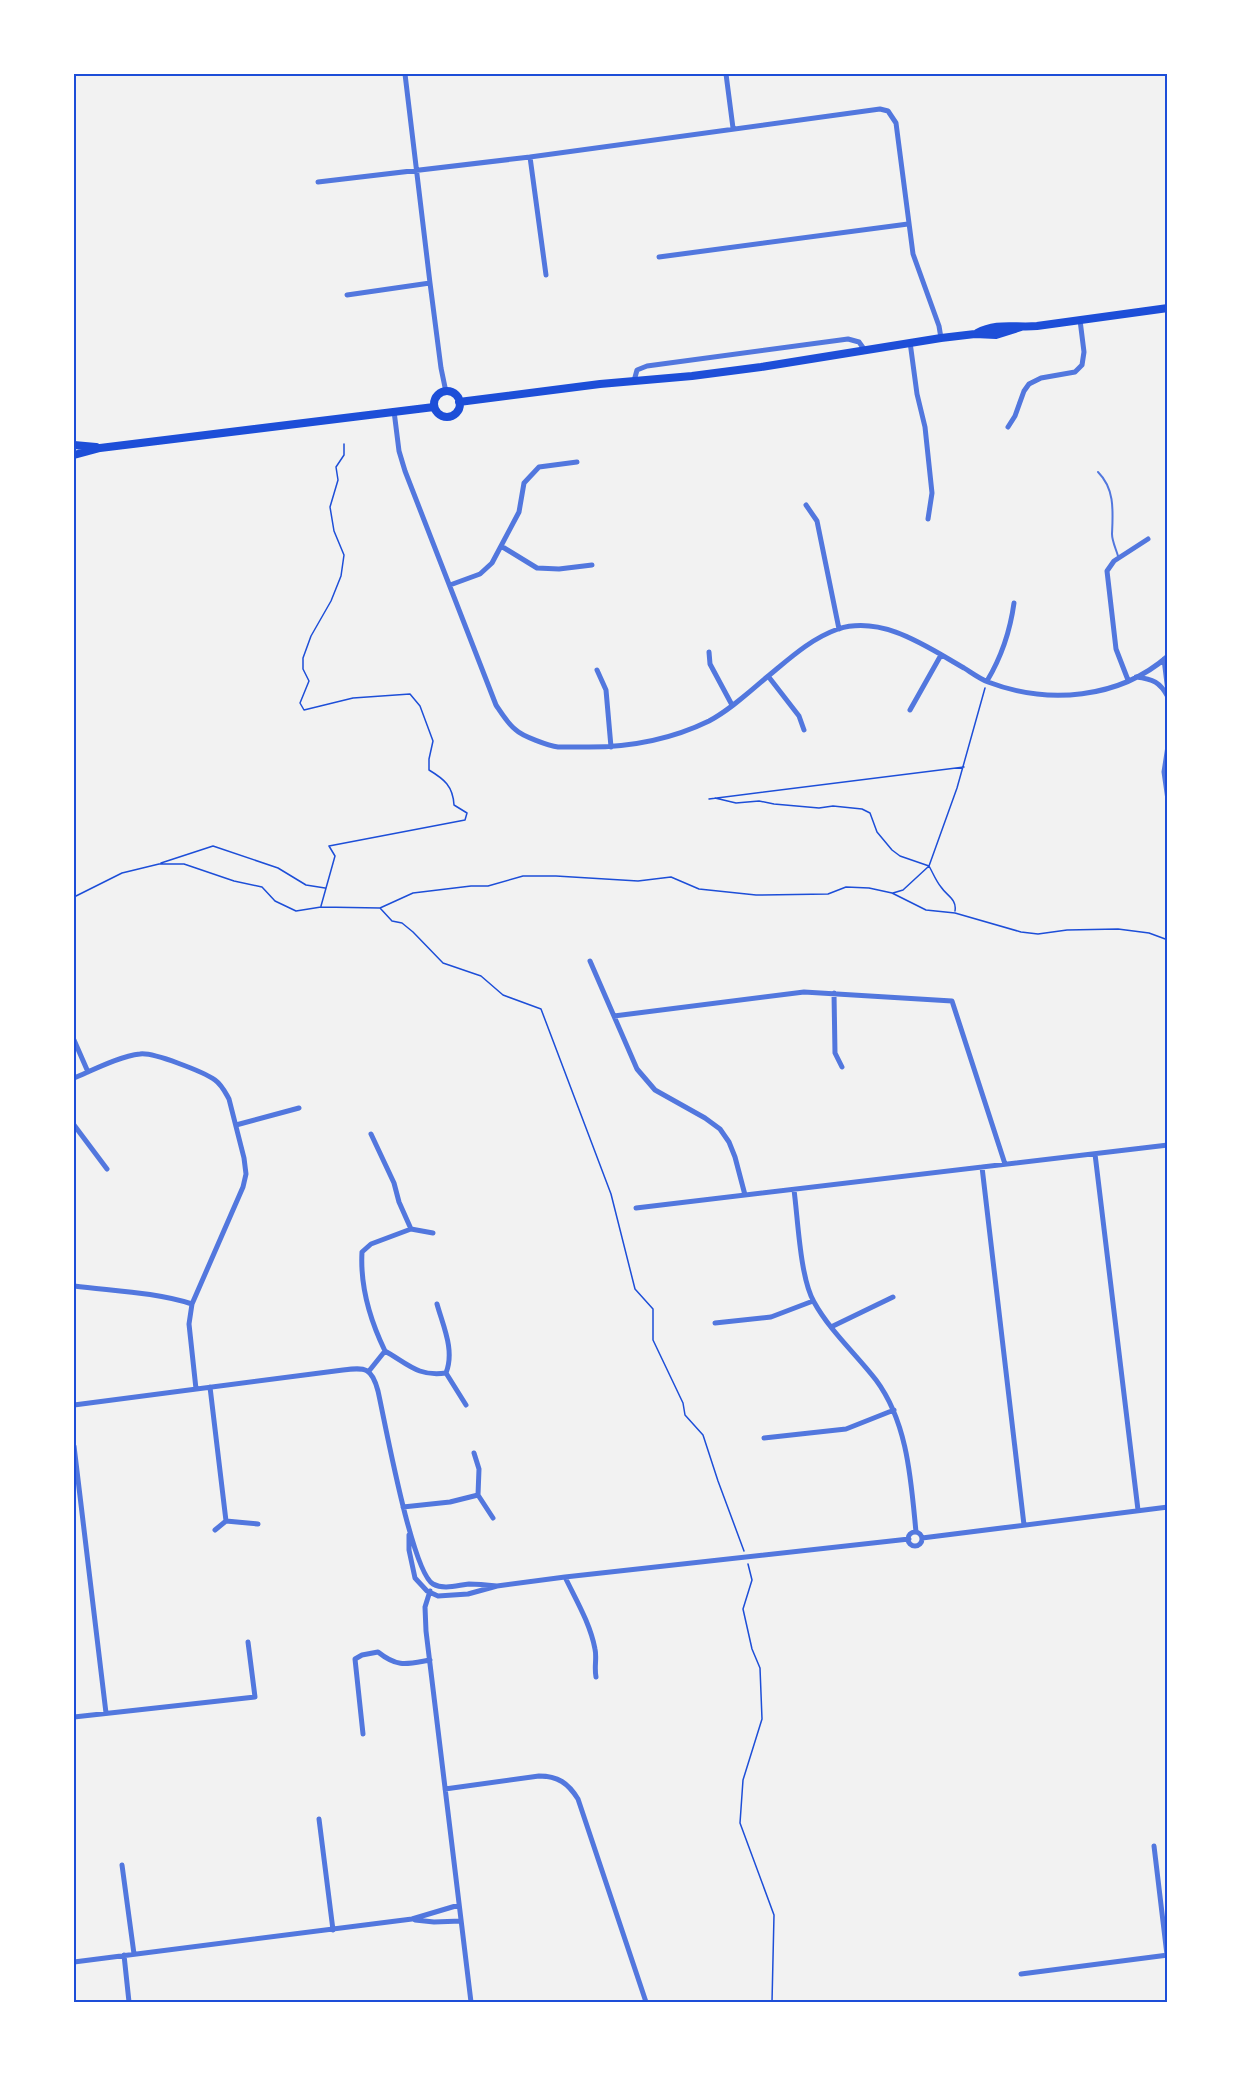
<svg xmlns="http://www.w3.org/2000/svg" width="1241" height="2076" font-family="Lato,sans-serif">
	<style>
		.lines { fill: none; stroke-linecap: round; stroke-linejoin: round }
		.path { stroke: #1d4ed8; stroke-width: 1.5 }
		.service { stroke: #5277de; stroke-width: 2 }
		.minor { stroke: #5277de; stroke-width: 5 }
		.secondary { stroke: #1d4ed8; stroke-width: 8 }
		.neatline { fill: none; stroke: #1d4ed8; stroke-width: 2 }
	</style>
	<rect width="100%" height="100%" fill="#f2f2f2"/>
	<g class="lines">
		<path class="path" d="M 715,798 L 736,803 L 759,801 L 774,804 L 819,808 L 833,806 L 862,809 L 870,813 L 877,832 L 892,850 L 900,856 L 929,866 L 903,890 L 893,893
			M 709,799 L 964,767
			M 161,863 L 213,846 L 278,868 L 306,885 L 325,888
			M 74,897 L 122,873 L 159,864 L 184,864 L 234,881 L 262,887 L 275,901 L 296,911 L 321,907 L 380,908 L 413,893 L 471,886 L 488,886 L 523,876 L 556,876 L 638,881 L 671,877 L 699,889 L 756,895 L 828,894 L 846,887 L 869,888 L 892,893 L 926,910 L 955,913 L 1021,932 L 1038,934 L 1067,930 L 1118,929 L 1149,933 L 1168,940
			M 321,906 L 335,856 L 329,846 L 465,820 L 467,813 L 454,805 C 453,786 444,779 429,770 L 429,759 L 433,741 L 420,706 L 410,694 L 353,698 L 304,710 L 300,703 L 309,681 L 303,669 L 303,658 L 311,636 L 331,601 L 341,576 L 344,555 L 334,531 L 330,507 L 338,480 L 336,467 L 344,455 L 344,444
			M 380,908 L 392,921 L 402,923 L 413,932 L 443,963 L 481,976 L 503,995 L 541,1009 L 611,1194 L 635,1289 L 653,1309 L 653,1340 L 683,1403 L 685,1415 L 703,1435 L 718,1481 L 744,1551
			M 955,911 C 957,899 947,896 941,887 C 936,881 933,873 929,866 L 957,788 L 985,688
			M 748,1564 L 752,1580 L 743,1609 L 752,1649 L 760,1668 L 762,1719 L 743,1780 L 740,1823 L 774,1915 L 772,2002"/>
		<path class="service" d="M 1098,472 C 1115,489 1113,511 1112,534 C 1112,541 1116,549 1118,556"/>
		<path class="minor" d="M 405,74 L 430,283 L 441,368 L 446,392
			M 726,74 L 733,128
			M 530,157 L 546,275
			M 318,182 L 530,157 L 880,109 L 888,111 L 896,123 L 913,254 L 939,326 L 941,338
			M 659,257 L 908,224
			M 347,295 L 430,283
			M 910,342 L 917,394 L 925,427 L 932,493 L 928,519
			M 634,381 L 637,370 L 647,366 L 848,339 L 859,342 L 864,349
			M 394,411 L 399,451 L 405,471 L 496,705 C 502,714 508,724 516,730 C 522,736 549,746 558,747 C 565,747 573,747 581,747 C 625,748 668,741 709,721 C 730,710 749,692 767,677 C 789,659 810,639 838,629 C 883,615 927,647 964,668 C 972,673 980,679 988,682 C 1048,705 1119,699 1168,656
			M 1008,427 L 1015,416 L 1024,391 L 1029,384 L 1041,378 L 1075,372 L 1082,365 L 1084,352 L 1080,320
			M 806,505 L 817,521 L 839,629
			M 501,546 L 537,568 L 559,569 L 592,565
			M 450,585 L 480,574 L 492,563 L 519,512 L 524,483 L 539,467 L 577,462
			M 709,652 L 710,664 L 732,705
			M 1164,659 L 1168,692
			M 597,670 L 606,690 L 611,747
			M 768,676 L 799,716 L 804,730
			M 1136,677 C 1153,679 1160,682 1168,697
			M 1128,680 L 1116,649 L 1107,571 L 1114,561 L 1148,539
			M 987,681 C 1002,656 1010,632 1014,603
			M 910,710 L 941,655
			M 1168,746 L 1164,772 L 1168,800
			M 590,961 L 637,1069 L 655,1090 L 705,1118 L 720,1129 L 729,1142 L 735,1157 L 745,1195
			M 834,993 L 835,1053 L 842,1067
			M 614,1016 L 804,992 L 952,1001 L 1005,1164
			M 74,1040 L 88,1072
			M 74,1078 C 93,1070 120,1056 140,1054 C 153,1052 204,1072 215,1080 C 222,1085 225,1092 229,1099 L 244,1158 L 246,1174 L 243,1187 L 192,1304 L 189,1324 L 196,1389
			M 74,1125 L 107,1169
			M 236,1125 L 299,1108
			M 1095,1154 L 1138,1510
			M 982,1167 L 1024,1525
			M 794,1190 C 798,1219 800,1278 814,1302 C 830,1331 856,1354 876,1380 C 908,1423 911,1481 916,1532
			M 636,1208 L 1168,1145
			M 411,1229 L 433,1233
			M 74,1286 C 113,1291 155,1292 192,1304
			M 715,1323 L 771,1317 L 813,1301
			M 831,1327 L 893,1297
			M 385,1351 C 408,1364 418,1377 446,1373 C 455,1350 443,1326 437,1304
			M 369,1371 L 385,1351 C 370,1320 360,1287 362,1252 L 371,1244 L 411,1229 L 399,1202 L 394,1183 L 371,1134
			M 446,1373 L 466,1405
			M 210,1387 L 226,1521 L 258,1524
			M 74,1405 L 343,1370 C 366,1367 372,1368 378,1391 C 385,1422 412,1572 433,1584 C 444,1590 458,1585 469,1584 C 479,1584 488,1585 497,1586
			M 764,1438 L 846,1429 L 894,1410
			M 74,1446 L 106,1713
			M 474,1453 L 479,1469 L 478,1495 L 493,1518
			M 403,1507 L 450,1502 L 478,1495
			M 215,1530 L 226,1521
			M908 1539a7 7 0 1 1 14 0a7 7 0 1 1-14 0Z
			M 409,1535 L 409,1550 L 415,1578 L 427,1591 L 438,1596 L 468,1594 L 497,1586 L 565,1577 L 909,1539
			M 922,1538 L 1168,1507
			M 565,1577 C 576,1600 590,1623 595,1649 C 597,1658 594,1667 596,1677
			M 430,1591 L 425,1607 L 426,1631 L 471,2002
			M 74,1717 L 255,1697 L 248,1642
			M 363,1734 L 355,1659 L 362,1655 L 378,1652 C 398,1668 407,1664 430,1660
			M 445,1789 L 539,1776 C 558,1776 568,1783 578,1799 L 646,2002
			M 319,1819 L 333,1930
			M 1154,1846 L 1167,1955
			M 122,1865 L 134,1954
			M 415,1920 L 434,1922 L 461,1921
			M 124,1955 L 129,2002
			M 74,1962 L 412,1919 L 459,1905
			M 1021,1974 L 1168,1955"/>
		<path class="secondary" d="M 977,333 C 997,322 1015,328 1037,326 L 1168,308
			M434 404a13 13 0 1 1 26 0a13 13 0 1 1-26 0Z
			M 459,402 L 600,384 L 692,376 L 761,367 L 941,338 L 975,334 L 996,335 L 1021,327
			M 74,445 L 96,447
			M 74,455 L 100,448 L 434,407"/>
	</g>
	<rect width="1241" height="2076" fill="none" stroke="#ffffff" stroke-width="150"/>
	<rect x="75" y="75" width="1091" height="1926" class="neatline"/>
</svg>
